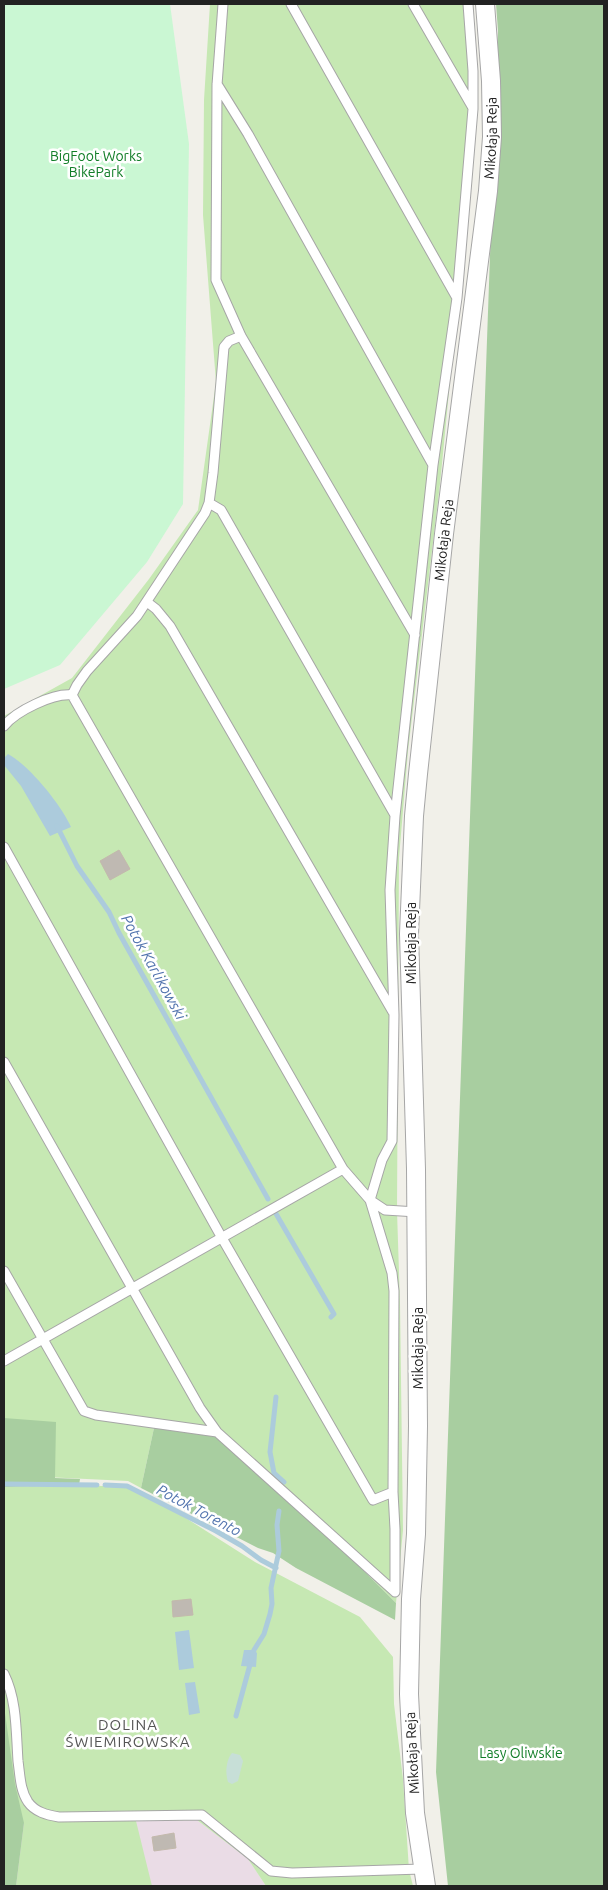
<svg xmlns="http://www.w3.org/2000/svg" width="608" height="1890" font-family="Ubuntu,sans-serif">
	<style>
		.industrial { fill: #eadce6 }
		.grass { fill: #c6e8b3 }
		.forest { fill: #a8cea0 }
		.wetland { fill: #c7dfd7 }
		.park { fill: #caf7d3 }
		.water { fill: #accbdc }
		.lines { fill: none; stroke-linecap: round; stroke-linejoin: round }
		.stream { stroke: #accbdc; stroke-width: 5 }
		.building { fill: #bfb9b2; stroke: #c3b9ac }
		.service-casing { stroke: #a6a6a6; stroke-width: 11 }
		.minor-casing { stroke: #a6a6a6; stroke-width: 20 }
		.service { stroke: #fff; stroke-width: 9 }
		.minor { stroke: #fff; stroke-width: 18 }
		.labels { text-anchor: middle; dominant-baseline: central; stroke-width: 5; stroke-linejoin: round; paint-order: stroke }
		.street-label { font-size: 14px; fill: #222; stroke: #fff }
		.park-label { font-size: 14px; fill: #127e28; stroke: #fff }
		.water-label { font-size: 15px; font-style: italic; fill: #5274ae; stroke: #fff }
		.neighbourhood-label { font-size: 15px; letter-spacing: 1px; fill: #555; stroke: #fff }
	</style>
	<rect width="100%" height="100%" fill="#f1f0e9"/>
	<path class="industrial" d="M 197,1820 L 248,1859 L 266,1886 L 4,1886 L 4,1824 Z"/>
	<path class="grass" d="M 210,4 L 471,4 L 475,125 L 440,484 L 408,751 L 399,858 L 397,1211 L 400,1303 L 403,1530 L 396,1603 L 319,1526 L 154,1428 L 141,1488 L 128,1481 L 4,1475 L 4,716 L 72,678 L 149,579 L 198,510 L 216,382 L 203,215 L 204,100 Z
		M 79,1485 L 126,1487 L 181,1515 L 255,1562 L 360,1617 L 393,1657 L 394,1704 L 403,1779 L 409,1870 L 413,1886 L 266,1886 L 248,1859 L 197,1820 L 136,1821 L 152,1886 L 16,1886 L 24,1823 L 4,1824 L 4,1487 Z"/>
	<path class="forest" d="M 496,4 L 604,4 L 604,1886 L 448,1886 L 436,1772 L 498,31 Z
		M 4,1418 L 56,1422 L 55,1478 L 80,1479 L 79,1485 L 4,1487 Z
		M 154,1428 L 216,1437 L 319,1526 L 396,1603 L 395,1620 L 296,1568 L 273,1553 L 258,1548 L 141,1488 Z
		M 4,1706 L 15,1784 L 24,1823 L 16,1886 L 4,1886 Z"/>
	<path class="wetland" d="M 232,1753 L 240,1755 L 243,1761 L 238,1781 L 232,1784 L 228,1782 C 225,1773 226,1760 232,1753 Z"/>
	<path class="park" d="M 4,4 L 170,4 L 189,144 L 183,504 L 147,562 L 60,665 L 4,689 Z"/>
	<path class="water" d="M 8,754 C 29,765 62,806 71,827 L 50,836 L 21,786 L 4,765 L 4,758 Z
		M 189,1630 L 194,1668 L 179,1670 L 175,1632 Z
		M 244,1650 L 254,1650 L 257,1653 L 256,1667 L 241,1666 Z
		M 195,1682 L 200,1713 L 189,1715 L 185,1683 Z"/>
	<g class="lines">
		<path class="stream" d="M 57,826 L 77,866 L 109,912 L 119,933 L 268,1199
			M 275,1212 L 334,1314 L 331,1317
			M 276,1397 L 270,1452 L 274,1473 L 284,1482
			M 4,1484 L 97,1485
			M 105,1485 L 127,1486 L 216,1531 L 242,1546 L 261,1560 L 276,1568
			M 236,1716 L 254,1650 L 264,1634 L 270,1614 L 272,1604 L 271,1588 L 279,1551 L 277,1525 L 279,1511"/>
	</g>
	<path class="building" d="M 119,850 L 130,869 L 110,880 L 100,861 Z
		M 191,1599 L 193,1615 L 173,1617 L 172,1601 Z
		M 174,1833 L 176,1848 L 154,1851 L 152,1837 Z"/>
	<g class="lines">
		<defs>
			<path id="service" d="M 223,4 L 217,85 L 216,280 L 241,336 L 415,635
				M 291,4 L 457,298
				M 413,4 L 473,108
				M 217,84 L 248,134 L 433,465
				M 209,503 L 221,510 L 395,815
				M 147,602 L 156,609 L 170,626 L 393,1012
				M 72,695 L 343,1169 L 370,1200 L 385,1210 L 417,1212
				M 4,726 C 16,711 53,693 72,695 L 77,685 L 87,671 L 137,616 L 205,513 L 209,503 L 213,473 L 224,347 L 229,341 L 241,336
				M 4,847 L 222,1238 L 373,1500 L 393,1492
				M 4,1062 L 200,1408 L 217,1432 L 395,1592
				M 4,1271 L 84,1411 L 96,1415 L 217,1432
				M 4,1361 L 343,1169
				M 395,1592 L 395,1529 L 393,1492 L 394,1291 L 392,1273 L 370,1200 L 382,1160 L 392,1141 L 394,1015 L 390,890 L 395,816 L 433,465 L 457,298 L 473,109 L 473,71 L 468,4
				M 4,1674 C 17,1700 16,1732 18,1761 C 20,1775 20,1790 28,1802 C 35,1812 47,1815 59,1817 L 202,1815 L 271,1871 L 292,1873 L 422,1869"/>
			<g id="minor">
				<path id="s1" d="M 426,1886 L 415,1813 L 409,1694 L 411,1599 L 416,1534 L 418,1426 L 416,1169 L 409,934 L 414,816 L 418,774 L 444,534 L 488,191 L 492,137 L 491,81 L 485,4"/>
			</g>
		</defs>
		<use href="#service" class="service-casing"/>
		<use href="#minor" class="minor-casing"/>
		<use href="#service" class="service"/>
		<use href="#minor" class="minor"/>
	</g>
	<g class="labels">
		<g class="street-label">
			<text stroke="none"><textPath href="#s1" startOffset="1754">Mikołaja Reja</textPath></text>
			<text stroke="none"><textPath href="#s1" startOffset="1349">Mikołaja Reja</textPath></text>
			<text transform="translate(411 943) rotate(-90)">Mikołaja Reja</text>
			<text transform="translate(418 1348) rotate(-90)">Mikołaja Reja</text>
			<text transform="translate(412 1753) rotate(-93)">Mikołaja Reja</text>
		</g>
		<g class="park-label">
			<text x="96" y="156">BigFoot Works<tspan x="96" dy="16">BikePark</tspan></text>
			<text x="521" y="1753">Lasy Oliwskie</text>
		</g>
		<g class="water-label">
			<text transform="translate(154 967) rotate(61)">Potok Karlikowski</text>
			<text transform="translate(199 1510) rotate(28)">Potok Torento</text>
		</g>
		<g class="neighbourhood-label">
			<text x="128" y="1724">DOLINA<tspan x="128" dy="17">ŚWIEMIROWSKA</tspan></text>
		</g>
	</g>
	<rect width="608" height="1890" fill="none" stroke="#222222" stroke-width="10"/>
</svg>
